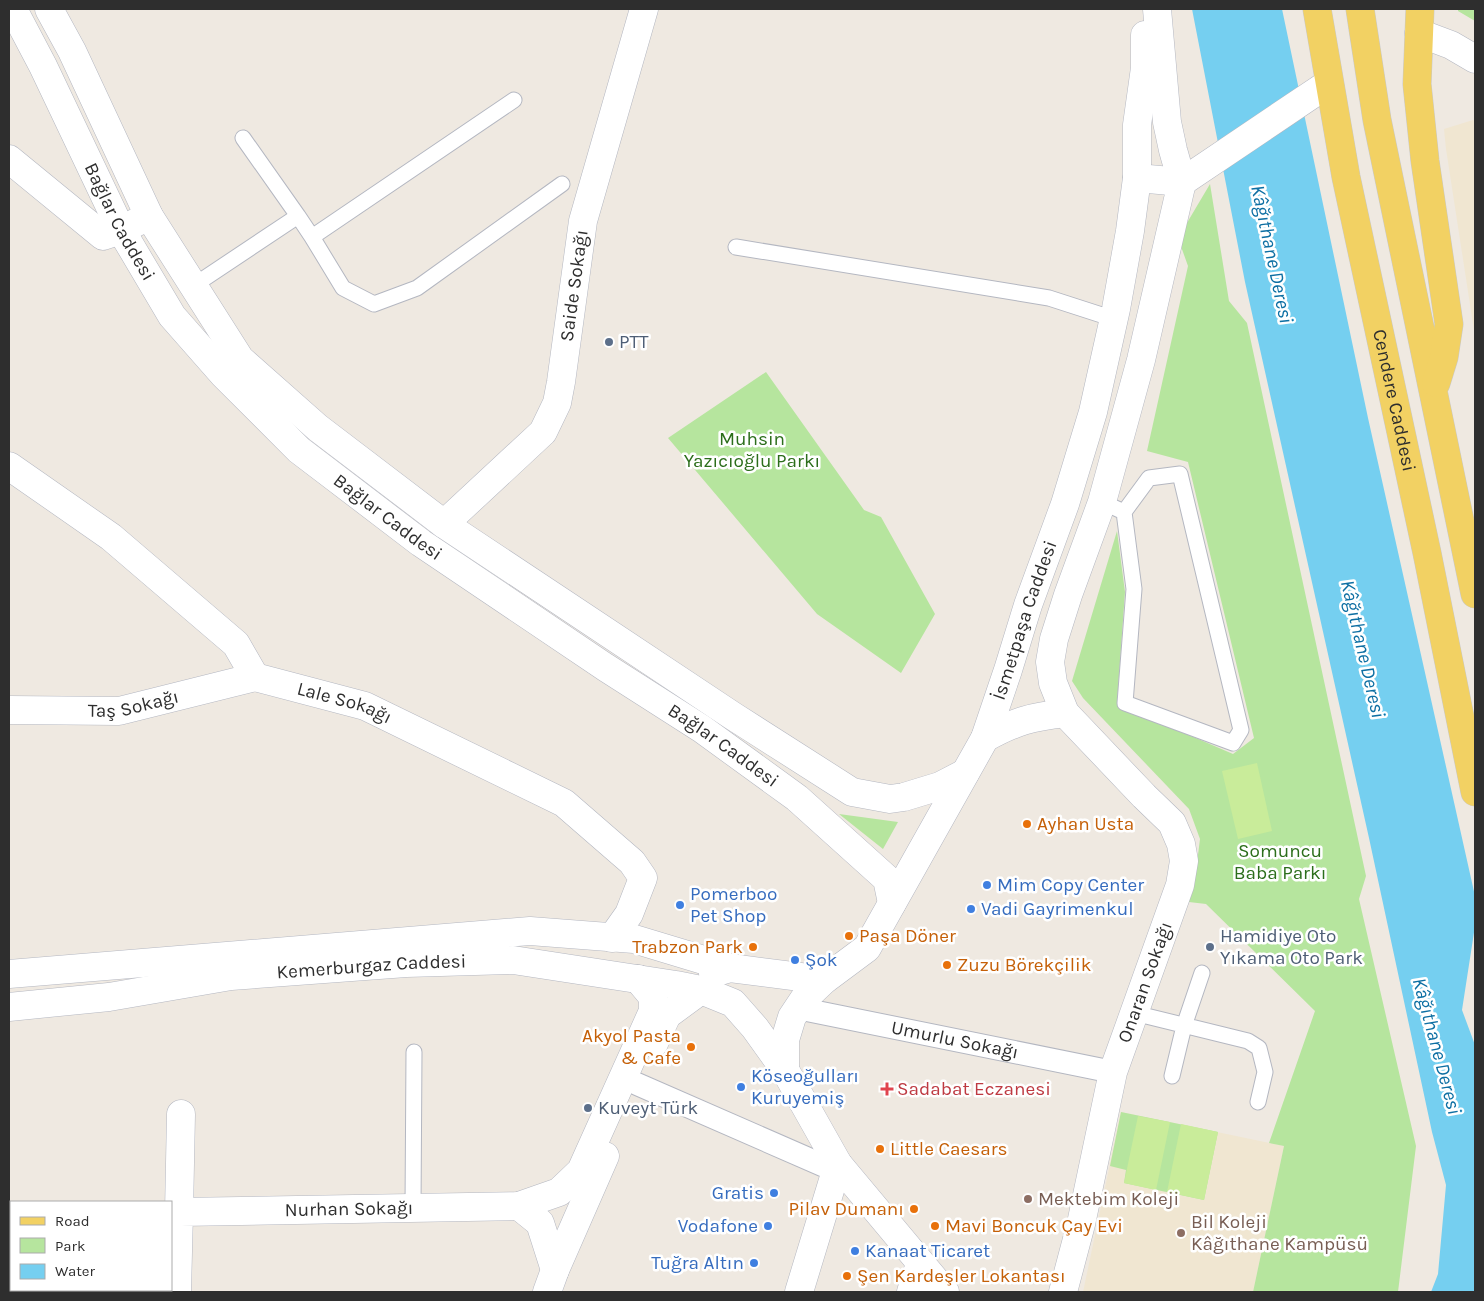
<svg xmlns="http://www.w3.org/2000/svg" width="1484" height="1301" font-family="Karla,sans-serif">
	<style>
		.education { fill: #f0e6d1 }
		.green { fill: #b6e59e }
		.pitch { fill: #c9ec9a }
		.water { fill: #75cff0 }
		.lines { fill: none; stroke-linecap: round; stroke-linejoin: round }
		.service-casing { stroke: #b4b7c1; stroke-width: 17 }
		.pedestrian-casing { stroke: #b4b7c1; stroke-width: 24 }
		.minor-casing { stroke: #b4b7c1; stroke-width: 29 }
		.tertiary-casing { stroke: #b4b7c1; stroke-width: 29 }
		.secondary-casing { stroke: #b4b7c1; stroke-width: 29 }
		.primary-casing { stroke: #c9c9c9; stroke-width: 29 }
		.service { stroke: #fff; stroke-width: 15 }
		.pedestrian { stroke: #fff; stroke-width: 22 }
		.minor { stroke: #fff; stroke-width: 28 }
		.tertiary { stroke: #fff; stroke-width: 28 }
		.secondary { stroke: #fff; stroke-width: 28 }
		.primary { stroke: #f2d163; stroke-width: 28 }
		.service-dot { fill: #5c6f8a; stroke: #fff; stroke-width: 2 }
		.food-dot { fill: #e8710a; stroke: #fff; stroke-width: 2 }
		.shop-dot { fill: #3f7fe0; stroke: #fff; stroke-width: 2 }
		.health-dot { fill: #e0444e; stroke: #fff; stroke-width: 2 }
		.education-dot { fill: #8d6e63; stroke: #fff; stroke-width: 2 }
		.labels { text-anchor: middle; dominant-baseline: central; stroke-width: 5; stroke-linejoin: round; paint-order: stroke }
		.street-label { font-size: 19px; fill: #2e2e2e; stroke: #fff }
		.service-label { font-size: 19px; fill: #4e5e75; stroke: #fff; text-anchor: start }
		.park-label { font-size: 19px; fill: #2c6e1b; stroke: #fff }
		.food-label { font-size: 19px; fill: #c56008; stroke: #fff; text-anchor: start }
		.shop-label { font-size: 19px; fill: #366cbe; stroke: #fff; text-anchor: start }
		.health-label { font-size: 19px; fill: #be3a42; stroke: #fff; text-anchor: start }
		.education-label { font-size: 19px; fill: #785e54; stroke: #fff; text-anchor: start }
		.water-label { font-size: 20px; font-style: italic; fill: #0d6fa3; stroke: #fff }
	</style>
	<rect width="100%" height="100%" fill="#efe9e1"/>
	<path class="education" d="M 1473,120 L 1475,121 L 1475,337 L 1446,149 L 1444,129 Z
		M 1121,1112 L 1284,1146 L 1253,1292 L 1083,1292 Z"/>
	<path class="green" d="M 1458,9 L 1475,9 L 1475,21 L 1458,11 Z
		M 1210,184 L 1229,301 L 1247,323 L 1366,876 L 1359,899 L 1416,1146 L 1398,1292 L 1253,1292 L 1284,1146 L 1269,1143 L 1315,1011 L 1206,904 L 1189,902 L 1194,887 L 1200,839 L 1189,809 L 1083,698 L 1072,681 L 1117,531 L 1125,592 L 1117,704 L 1233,754 L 1254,738 L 1188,462 L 1147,451 L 1188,266 L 1178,238 Z
		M 766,372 L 864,510 L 881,517 L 935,614 L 901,673 L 817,614 L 668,438 Z
		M 839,814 L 898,822 L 883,849 Z
		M 1121,1112 L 1218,1132 L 1204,1200 L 1124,1183 L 1126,1170 L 1110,1166 Z"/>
	<path class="pitch" d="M 1257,763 L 1272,831 L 1238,839 L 1222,771 Z
		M 1138,1116 L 1170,1122 L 1156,1190 L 1124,1183 Z
		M 1181,1124 L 1218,1132 L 1204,1200 L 1167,1192 Z"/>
	<path class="water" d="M 1192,9 L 1282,9 L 1368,418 L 1475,896 L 1475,926 L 1462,1010 L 1475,1045 L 1475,1292 L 1431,1292 L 1438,1274 L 1446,1185 L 1432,1132 L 1369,838 L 1245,282 Z"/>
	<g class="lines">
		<defs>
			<path id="service" d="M 298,216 L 312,237 L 514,100
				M 312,237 L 343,288 L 374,304 L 417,288 L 562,184
				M 736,247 L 1049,298 L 1114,319
				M 193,286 L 298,216 L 243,138
				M 1102,502 L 1124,512 L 1134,589 L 1125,703 L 1233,743 L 1241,730 L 1180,474 L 1149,478 L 1124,512
				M 1134,1013 L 1248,1041 L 1259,1048 L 1265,1072 L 1258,1102
				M 1172,1076 L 1184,1026 L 1202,973
				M 413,1208 L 414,1052"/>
			<g id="pedestrian">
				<path id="s1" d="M 797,1008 L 1113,1072"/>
				<path d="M 637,1084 L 836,1171"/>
			</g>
			<g id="minor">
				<path d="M 1419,33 L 1451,45 L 1475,59"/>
				<path d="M 9,159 L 103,236 L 121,230 L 149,216"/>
				<path id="s2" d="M 9,466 L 111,537 L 236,644 L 255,677 L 365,706 L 564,803 L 632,862 L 643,878 L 629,914 L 612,938"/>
				<path id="s3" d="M 444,524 L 543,432 L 557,403 L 561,382 L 583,221 L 644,9"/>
				<path id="s4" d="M 9,710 L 119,711 L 255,677"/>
				<path d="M 179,1212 L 181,1114"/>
				<path d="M 799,1292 L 838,1164"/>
				<path d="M 911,1292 L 920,1264"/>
			</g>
			<g id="tertiary">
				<path id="s5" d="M 13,9 L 43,66 L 121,230 L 172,316 L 223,374 L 299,450 L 421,543 L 605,667 L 702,729 L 797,798 L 887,879 L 892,903"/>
				<path d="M 49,9 L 72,51 L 149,216 L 240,359 L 318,428 L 444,524 L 733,716 L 852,792 L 890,799 L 904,797 L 940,786 L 965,773"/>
				<path d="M 1157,9 L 1167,122 L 1173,150 L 1182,182"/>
				<path d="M 1137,178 L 1137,125 L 1145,68 L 1145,35"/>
				<path d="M 654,1043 L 667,1015 L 701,990"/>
				<path d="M 519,1206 L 540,1223 L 555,1270"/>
				<path id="s6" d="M 177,1292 L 179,1212 L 519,1206 L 559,1192 L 581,1171 L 653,1011 L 653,997 L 638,979"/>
				<path d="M 547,1292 L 555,1270 L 605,1156"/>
			</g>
			<g id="secondary">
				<path d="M 1182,182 L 1329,83"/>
				<path d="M 985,738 C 1016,721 1031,717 1065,713"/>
				<path d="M 713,973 L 730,968 L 824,980"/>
				<path d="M 9,974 L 530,931 L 634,939 L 730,968"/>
				<path id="s7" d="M 9,1007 L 109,997 L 231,976 L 406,963 L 513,960 L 676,985 L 701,990 L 733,1003 L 755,1028 L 785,1070 L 838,1164 L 945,1292"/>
				<path id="s8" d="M 785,1070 L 785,1040 L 792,1017 L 804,999 L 824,980 L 867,948 L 985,738 L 1008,670 L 1028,605 L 1065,504 L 1093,412 L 1116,309 L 1130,231 L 1137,178 L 1182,182"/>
				<path d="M 9,1261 L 11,1261"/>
				<path d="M 116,1290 L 125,1292"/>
				<path id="s9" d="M 1063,1292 L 1081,1224 L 1113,1072 L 1180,885 L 1184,861 L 1181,844 L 1172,823 L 1144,796 L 1065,713 L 1053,683 L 1050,662 L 1054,639 L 1068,595 L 1102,502 L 1141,360 L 1182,182"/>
			</g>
			<g id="primary">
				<path id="s10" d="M 1317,9 L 1346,177 L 1427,553 L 1475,792"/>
				<path d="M 1360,9 L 1377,120 L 1475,594"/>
				<path d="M 1420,9 L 1417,84 L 1425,161 L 1449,324 L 1444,357 L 1436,383"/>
			</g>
		</defs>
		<use href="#service" class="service-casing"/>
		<use href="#pedestrian" class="pedestrian-casing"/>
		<use href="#minor" class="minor-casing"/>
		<use href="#tertiary" class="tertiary-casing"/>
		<use href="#secondary" class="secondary-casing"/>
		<use href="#primary" class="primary-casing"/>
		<use href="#service" class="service"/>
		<use href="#pedestrian" class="pedestrian"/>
		<use href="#minor" class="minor"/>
		<use href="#tertiary" class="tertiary"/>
		<use href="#secondary" class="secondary"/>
		<use href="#primary" class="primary"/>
	</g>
	<g class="service-dot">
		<circle cx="609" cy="342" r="5"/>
		<circle cx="1210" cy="947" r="5"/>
		<circle cx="588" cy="1108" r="5"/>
	</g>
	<g class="food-dot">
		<circle cx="1027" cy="824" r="5"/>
		<circle cx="849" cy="936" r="5"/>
		<circle cx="753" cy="947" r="5"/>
		<circle cx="947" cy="965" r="5"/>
		<circle cx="691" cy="1047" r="5"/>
		<circle cx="880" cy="1149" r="5"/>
		<circle cx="914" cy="1209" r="5"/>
		<circle cx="935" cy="1226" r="5"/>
		<circle cx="847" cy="1276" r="5"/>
	</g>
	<g class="shop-dot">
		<circle cx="987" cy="885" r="5"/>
		<circle cx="680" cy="905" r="5"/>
		<circle cx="971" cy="909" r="5"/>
		<circle cx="795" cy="960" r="5"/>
		<circle cx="741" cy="1087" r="5"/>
		<circle cx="774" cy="1193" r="5"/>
		<circle cx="768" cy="1226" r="5"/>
		<circle cx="855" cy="1251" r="5"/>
		<circle cx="754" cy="1263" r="5"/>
	</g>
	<path class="health-dot" d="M884.5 1081.5h5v5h5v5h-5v5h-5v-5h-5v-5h5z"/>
	<g class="education-dot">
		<circle cx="1028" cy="1199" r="5"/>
		<circle cx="1181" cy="1233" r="5"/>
	</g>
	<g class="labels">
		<g class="street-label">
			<text stroke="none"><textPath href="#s5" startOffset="238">Bağlar Caddesi</textPath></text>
			<text stroke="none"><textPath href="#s3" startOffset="286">Saide Sokağı</textPath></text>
			<text stroke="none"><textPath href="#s10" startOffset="399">Cendere Caddesi</textPath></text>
			<text stroke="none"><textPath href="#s5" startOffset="642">Bağlar Caddesi</textPath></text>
			<text stroke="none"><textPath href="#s8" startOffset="522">İsmetpaşa Caddesi</textPath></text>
			<text stroke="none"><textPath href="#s4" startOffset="125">Taş Sokağı</textPath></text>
			<text stroke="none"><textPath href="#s2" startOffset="420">Lale Sokağı</textPath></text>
			<text stroke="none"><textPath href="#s5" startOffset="1048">Bağlar Caddesi</textPath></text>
			<text stroke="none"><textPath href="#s7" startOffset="365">Kemerburgaz Caddesi</textPath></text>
			<text stroke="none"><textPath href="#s9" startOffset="321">Onaran Sokağı</textPath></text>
			<text stroke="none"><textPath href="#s1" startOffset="161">Umurlu Sokağı</textPath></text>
			<text stroke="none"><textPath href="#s6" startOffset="250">Nurhan Sokağı</textPath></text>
		</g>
		<g class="service-label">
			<text x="619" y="342">PTT</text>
			<text x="1220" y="936">Hamidiye Oto<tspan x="1220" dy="22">Yıkama Oto Park</tspan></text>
			<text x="598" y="1108">Kuveyt Türk</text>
		</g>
		<g class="park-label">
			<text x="752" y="439">Muhsin<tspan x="752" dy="22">Yazıcıoğlu Parkı</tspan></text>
			<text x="1280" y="851">Somuncu<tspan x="1280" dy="22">Baba Parkı</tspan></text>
		</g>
		<g class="food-label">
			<text x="1037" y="824">Ayhan Usta</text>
			<text x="859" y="936">Paşa Döner</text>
			<text x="743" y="947" text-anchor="end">Trabzon Park</text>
			<text x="957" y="965">Zuzu Börekçilik</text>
			<text x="681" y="1036" text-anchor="end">Akyol Pasta<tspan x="681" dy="22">&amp; Cafe</tspan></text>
			<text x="890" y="1149">Little Caesars</text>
			<text x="904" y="1209" text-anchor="end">Pilav Dumanı</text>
			<text x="945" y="1226">Mavi Boncuk Çay Evi</text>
			<text x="857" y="1276">Şen Kardeşler Lokantası</text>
		</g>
		<g class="shop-label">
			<text x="997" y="885">Mim Copy Center</text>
			<text x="690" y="894">Pomerboo<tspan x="690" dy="22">Pet Shop</tspan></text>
			<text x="981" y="909">Vadi Gayrimenkul</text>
			<text x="805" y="960">Şok</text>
			<text x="751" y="1076">Köseoğulları<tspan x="751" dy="22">Kuruyemiş</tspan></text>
			<text x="764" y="1193" text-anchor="end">Gratis</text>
			<text x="758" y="1226" text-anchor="end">Vodafone</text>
			<text x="865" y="1251">Kanaat Ticaret</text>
			<text x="744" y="1263" text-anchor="end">Tuğra Altın</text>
		</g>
		<g class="health-label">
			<text x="897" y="1089">Sadabat Eczanesi</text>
		</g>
		<g class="education-label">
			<text x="1038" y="1199">Mektebim Koleji</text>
			<text x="1191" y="1222">Bil Koleji<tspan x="1191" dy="22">Kâğıthane Kampüsü</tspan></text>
		</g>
		<g class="water-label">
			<text transform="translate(1272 254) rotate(78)">Kâğıthane Deresi</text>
			<text transform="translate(1363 649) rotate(77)">Kâğıthane Deresi</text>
			<text transform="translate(1437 1046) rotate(75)">Kâğıthane Deresi</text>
		</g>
	</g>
	<rect width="1484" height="1301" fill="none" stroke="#2e2e2e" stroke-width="20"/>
	<rect x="10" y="1201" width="162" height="90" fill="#ffffff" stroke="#ababab"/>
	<rect x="20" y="1217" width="25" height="8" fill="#f2d163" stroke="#ababab"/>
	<text x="55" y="1226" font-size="15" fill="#2e2e2e">Road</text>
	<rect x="20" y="1238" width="25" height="15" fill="#b6e59e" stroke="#ababab"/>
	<text x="55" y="1251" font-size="15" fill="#2e2e2e">Park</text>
	<rect x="20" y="1264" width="25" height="15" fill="#75cff0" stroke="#ababab"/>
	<text x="55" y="1276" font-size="15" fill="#2e2e2e">Water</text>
</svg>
